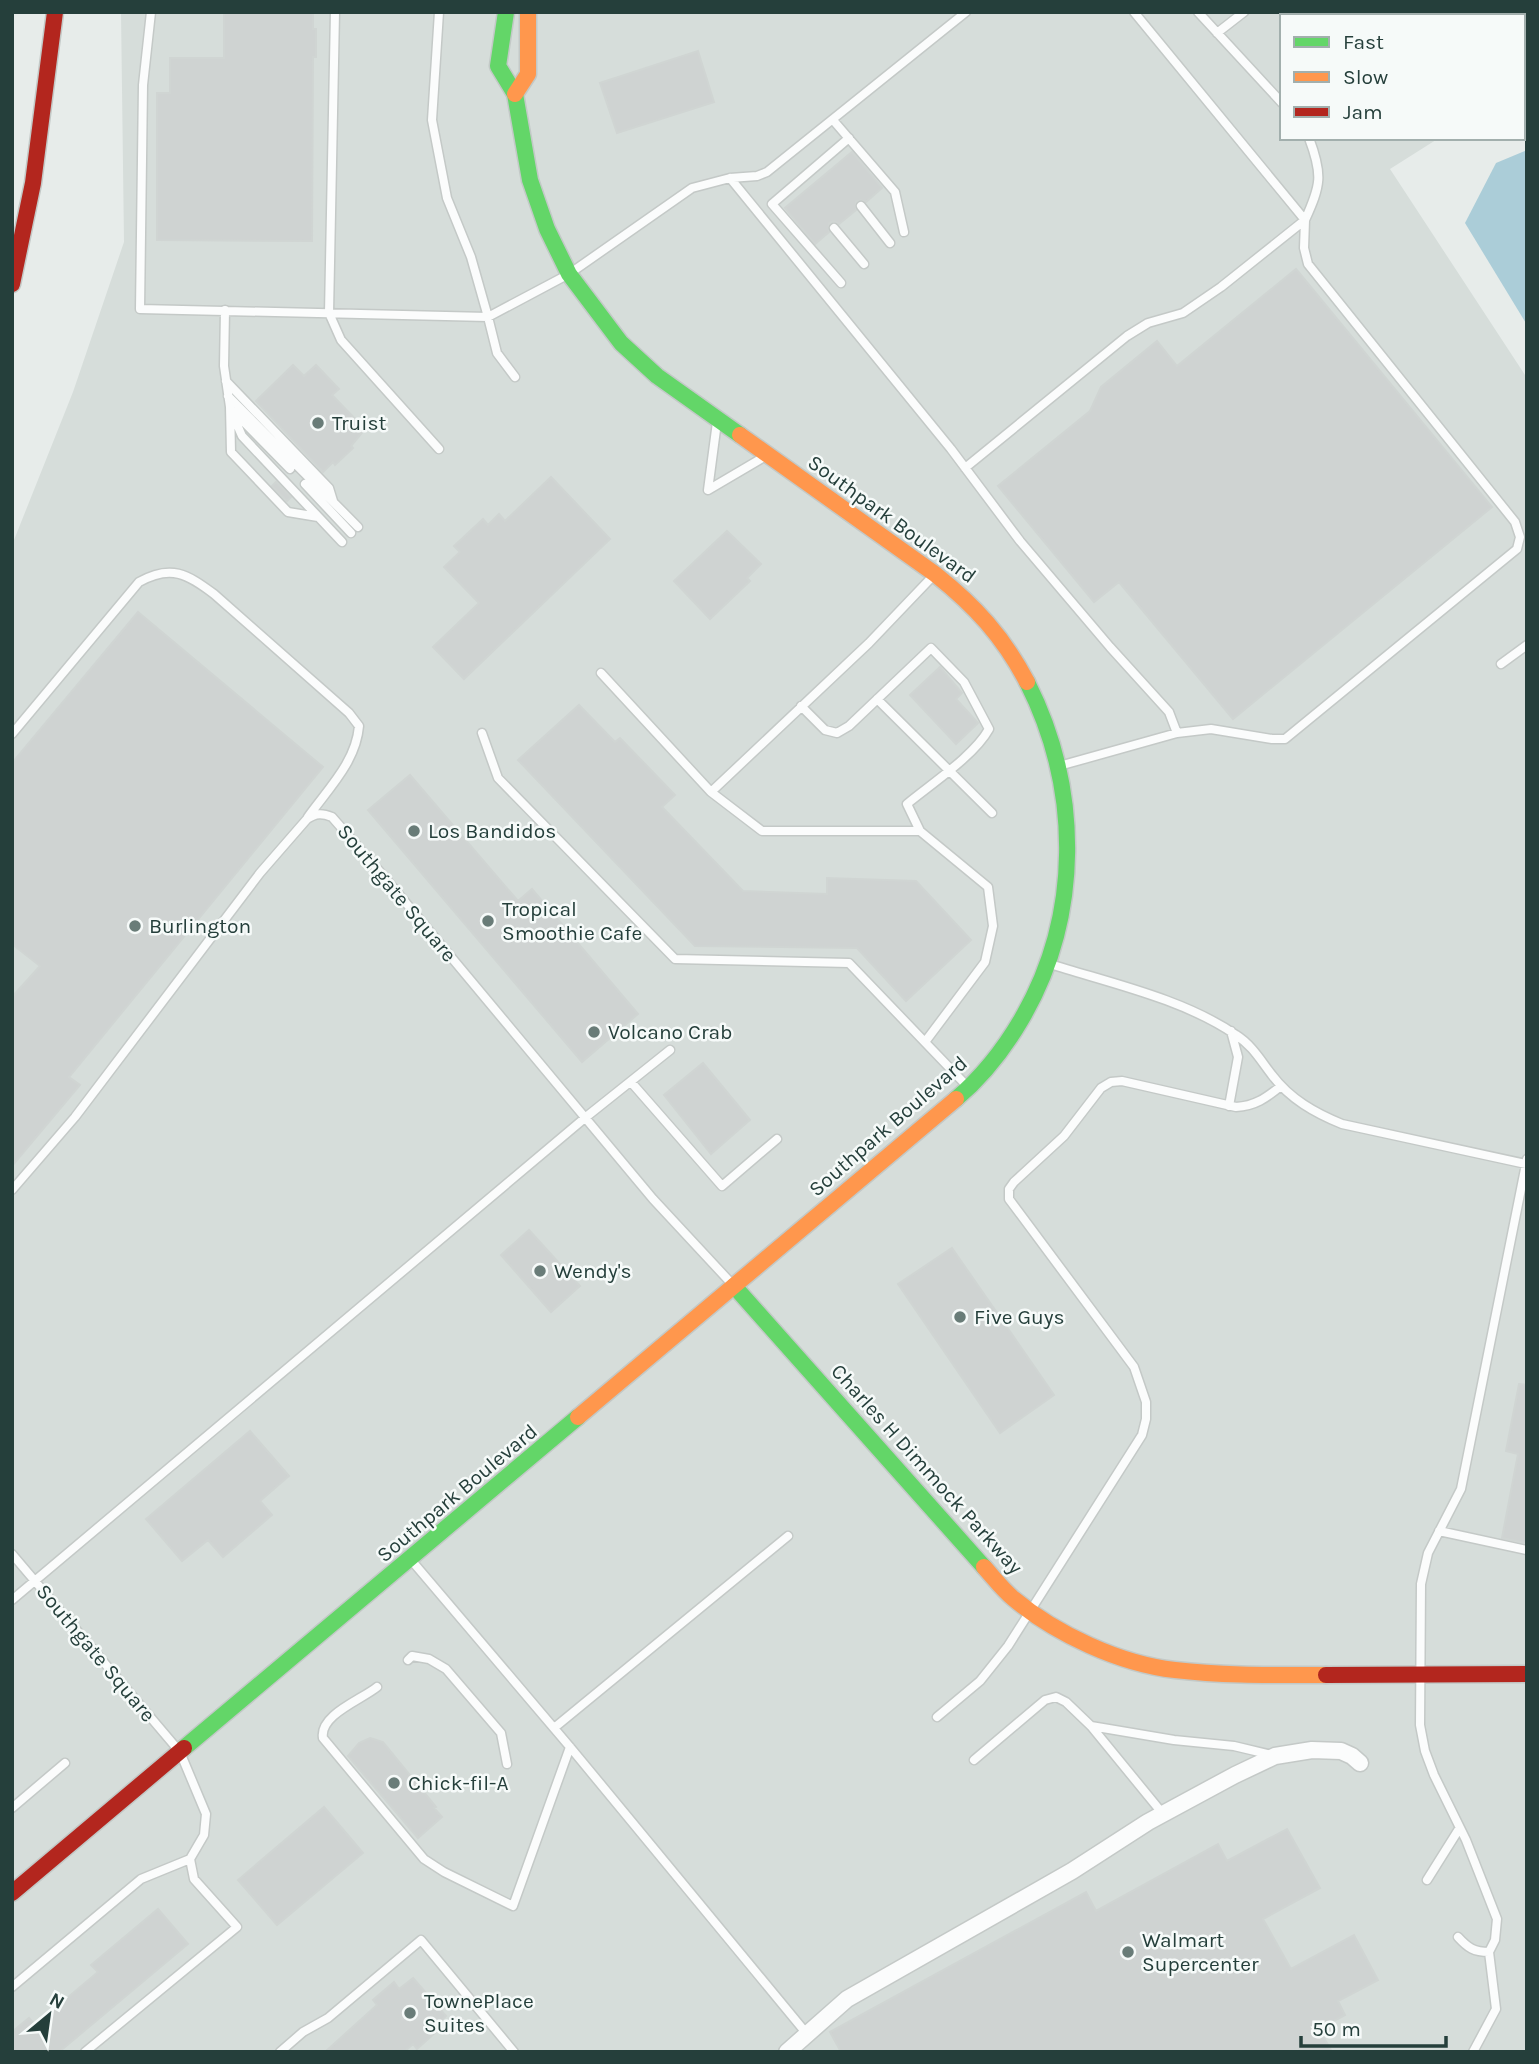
<svg xmlns="http://www.w3.org/2000/svg" width="1539" height="2064" font-family="Karla,sans-serif">
	<style>
		.built { fill: #d6ddda }
		.water { fill: #abcdd8 }
		.building { fill: #cfd3d2; stroke: #d0d5d3; stroke-width: 2 }
		.lines { fill: none; stroke-linecap: round; stroke-linejoin: round }
		.lane-casing { stroke: #c4c9c7; stroke-width: 11 }
		.street-casing { stroke: #c4c9c7; stroke-width: 19 }
		.fast-casing { stroke: #c3c9c7; stroke-width: 19 }
		.slow-casing { stroke: #c3c9c7; stroke-width: 19 }
		.jam-casing { stroke: #c3c9c7; stroke-width: 19 }
		.lane { stroke: #fbfcfc; stroke-width: 8 }
		.street { stroke: #fbfcfc; stroke-width: 16 }
		.fast { stroke: #63d668; stroke-width: 16 }
		.slow { stroke: #ff974d; stroke-width: 16 }
		.jam { stroke: #b3261e; stroke-width: 16 }
		.poi-dot { fill: #697c78; stroke: #f6faf9; stroke-width: 2.5 }
		.labels { text-anchor: middle; dominant-baseline: central; stroke-width: 5; stroke-linejoin: round; paint-order: stroke }
		.poi-label { font-size: 21px; fill: #253f3b; stroke: #f6faf9; text-anchor: start }
		.street-label { font-size: 21px; fill: #253f3b; stroke: #f6faf9 }
	</style>
	<rect width="100%" height="100%" fill="#e7ecea"/>
	<path class="built" d="M 121,12 L 1527,12 L 1527,85 L 1523,87 L 1523,16 L 1282,16 L 1282,138 L 1439,138 L 1390,169 L 1527,378 L 1527,2052 L 12,2052 L 12,545 L 73,392 L 124,242 Z"/>
	<path class="water" d="M 1527,150 L 1527,325 L 1465,223 L 1496,163 Z"/>
	<path class="building" d="M 224,12 L 313,12 L 313,29 L 316,29 L 316,57 L 313,57 L 312,241 L 157,240 L 157,93 L 170,93 L 170,58 L 224,58 Z
		M 698,51 L 714,102 L 617,133 L 600,83 Z
		M 852,152 L 882,188 L 866,202 L 861,200 L 856,201 L 856,210 L 839,224 L 834,221 L 829,223 L 829,232 L 815,244 L 785,208 Z
		M 1296,269 L 1492,507 L 1233,719 L 1119,582 L 1094,602 L 998,486 L 1090,411 L 1101,387 L 1157,341 L 1177,366 Z
		M 293,365 L 304,376 L 316,365 L 339,389 L 332,395 L 365,429 L 351,446 L 353,448 L 335,465 L 333,462 L 323,472 L 256,401 Z
		M 551,477 L 610,539 L 464,679 L 433,647 L 479,603 L 444,567 L 460,552 L 454,546 L 483,519 L 488,525 L 499,514 L 505,521 Z
		M 276,482 L 291,497 L 287,501 L 272,486 Z
		M 727,531 L 761,564 L 747,578 L 750,581 L 710,619 L 674,581 Z
		M 138,612 L 323,767 L 69,1077 L 80,1085 L 12,1166 L 12,997 L 40,966 L 12,944 L 12,763 Z
		M 940,667 L 962,693 L 956,699 L 978,723 L 956,744 L 910,695 Z
		M 579,705 L 615,742 L 620,738 L 675,795 L 662,807 L 743,891 L 827,894 L 827,878 L 916,881 L 971,940 L 906,1001 L 857,948 L 695,946 L 518,760 Z
		M 410,775 L 518,901 L 532,889 L 638,1014 L 582,1062 L 368,810 Z
		M 703,1063 L 750,1120 L 711,1154 L 664,1095 Z
		M 529,1230 L 580,1286 L 551,1312 L 501,1255 Z
		M 952,1248 L 1054,1395 L 1000,1433 L 898,1284 Z
		M 1519,1384 L 1527,1385 L 1527,1543 L 1502,1538 L 1518,1454 L 1506,1451 Z
		M 250,1431 L 289,1476 L 260,1501 L 272,1515 L 223,1557 L 208,1540 L 182,1561 L 146,1519 Z
		M 370,1738 L 383,1742 L 436,1807 L 434,1808 L 442,1817 L 418,1838 L 348,1756 L 359,1743 Z
		M 324,1807 L 363,1853 L 277,1925 L 238,1880 Z
		M 1287,1829 L 1320,1888 L 1263,1919 L 1291,1969 L 1354,1935 L 1378,1980 L 1338,2001 L 1345,2015 L 1319,2029 L 1332,2052 L 841,2052 L 830,2032 L 1086,1892 L 1096,1911 L 1218,1844 L 1227,1861 Z
		M 158,1909 L 188,1944 L 59,2052 L 12,2052 L 12,2032 L 29,2018 L 35,2025 L 98,1972 L 91,1965 Z
		M 413,1978 L 446,2016 L 434,2027 L 437,2031 L 417,2049 L 413,2044 L 404,2052 L 325,2052 L 377,2005 L 373,2000 L 394,1982 L 399,1989 Z"/>
	<g class="lines">
		<defs>
			<path id="lane" d="M 151,12 L 143,85 L 140,309 L 488,317 L 471,257 L 447,198 L 432,120 L 439,12
				M 335,12 L 329,313 L 341,340 L 439,449
				M 1134,12 L 1305,220 C 1321,185 1323,175 1309,138
				M 1198,12 L 1282,103
				M 1285,12 L 1287,16
				M 1523,20 L 1527,14
				M 1217,33 L 1244,12
				M 833,120 L 895,192 L 904,232
				M 730,178 L 951,449 L 1020,541 L 1110,647 L 1169,712 L 1177,733
				M 861,206 L 890,243
				M 834,228 L 864,264
				M 841,283 L 772,204 L 849,138
				M 225,310 L 224,366 L 230,407 L 231,452 L 288,512 L 318,517
				M 515,377 L 497,353 L 488,317 L 569,274 L 692,188 L 730,178 L 757,176 L 767,172 L 966,12
				M 226,381 L 329,488 L 333,501
				M 228,396 L 358,527
				M 234,412 L 290,469
				M 232,413 L 242,436 L 342,542
				M 717,422 L 708,490 L 764,457
				M 965,468 L 1127,336 L 1148,323 L 1183,313 L 1221,287 L 1305,220
				M 305,484 L 351,533
				M 1501,664 L 1527,645
				M 601,673 L 711,792 L 762,831 L 920,831 L 988,887 L 993,926 L 985,962 L 925,1042
				M 877,699 L 992,813
				M 801,706 L 825,730 L 837,733 L 849,726 L 931,648 L 964,682 L 989,729 C 974,756 931,784 907,804 L 920,831
				M 482,733 L 498,778 L 675,959 L 849,963 L 967,1086
				M 12,734 L 139,582 C 171,564 187,574 214,594 L 349,713 L 359,726 C 356,762 328,789 308,817
				M 1059,766 L 1177,733 L 1211,729 L 1272,739 L 1285,739 L 1517,549 L 1520,537 L 1515,522 L 1308,264 L 1304,248 L 1305,220
				M 711,792 L 869,643 L 933,576
				M 1050,964 C 1110,983 1184,999 1236,1035 C 1252,1045 1261,1061 1272,1075 C 1290,1099 1315,1113 1342,1124 L 1526,1164
				M 631,1082 L 722,1186 L 777,1139
				M 1229,1106 L 1238,1057 L 1231,1031
				M 12,1190 L 75,1117 L 260,873 L 307,819 C 316,813 322,813 332,817 L 381,873 L 653,1199 L 732,1284
				M 1439,1531 L 1527,1550
				M 12,1554 L 180,1752 L 206,1814 L 204,1835 L 190,1859 L 194,1879 L 237,1927 L 85,2052
				M 412,1561 L 570,1747 L 807,2034
				M 12,1600 L 586,1117 L 670,1050
				M 408,1660 L 412,1656 L 429,1659 L 446,1669 L 501,1733 L 507,1764
				M 377,1687 C 361,1700 319,1715 323,1738 L 424,1859 L 444,1872 L 513,1906 L 570,1747
				M 937,1717 L 980,1681 L 1008,1646 L 1142,1435 L 1146,1419 L 1146,1402 L 1134,1367 L 1009,1199 L 1009,1189 L 1014,1182 L 1064,1136 L 1101,1088 L 1111,1082 L 1122,1081 L 1236,1107 C 1255,1106 1266,1098 1281,1086
				M 1091,1726 L 1163,1814
				M 554,1728 L 788,1536
				M 974,1760 L 1045,1700 L 1056,1697 L 1066,1702 L 1091,1726 L 1174,1740 L 1234,1746 L 1272,1755
				M 12,1808 L 65,1763
				M 1427,1880 L 1459,1829
				M 1458,1937 C 1468,1948 1474,1952 1489,1952 L 1495,1940 L 1497,1919 L 1466,1840 L 1434,1775 L 1425,1751 L 1420,1725 L 1421,1584 L 1428,1553 L 1461,1489 L 1527,1159
				M 12,1987 L 141,1879 L 190,1859
				M 280,2052 L 303,2032 L 328,2018 L 421,1940 L 514,2052
				M 1473,2052 L 1496,2009 L 1489,1952"/>
			<path id="street" d="M 787,2052 L 847,1999 L 1072,1871 L 1148,1822 L 1235,1775 L 1275,1756 L 1312,1750 L 1341,1751 L 1352,1756 L 1360,1763"/>
			<path id="fast" d="M 506,12 L 498,66 L 515,94 L 530,180 L 547,229 L 569,274 L 621,343 L 657,376 L 740,435
				M 956,1099 C 982,1077 1004,1049 1021,1020 C 1082,916 1081,789 1027,682
				M 734,1286 L 984,1567
				M 184,1748 L 578,1417"/>
			<path id="slow" d="M 515,94 L 528,74 L 528,12
				M 740,435 L 935,574 C 975,606 1003,636 1027,682
				M 578,1417 L 956,1099
				M 984,1567 C 994,1578 1003,1590 1014,1599 C 1056,1634 1120,1664 1175,1670 C 1225,1676 1276,1675 1326,1675"/>
			<path id="jam" d="M 12,284 L 33,183 L 55,12
				M 1326,1675 L 1527,1674
				M 12,1893 L 184,1748"/>
		</defs>
		<use href="#lane" class="lane-casing"/>
		<use href="#street" class="street-casing"/>
		<use href="#fast" class="fast-casing"/>
		<use href="#slow" class="slow-casing"/>
		<use href="#jam" class="jam-casing"/>
		<use href="#lane" class="lane"/>
		<use href="#street" class="street"/>
		<use href="#fast" class="fast"/>
		<use href="#slow" class="slow"/>
		<use href="#jam" class="jam"/>
	</g>
	<g class="poi-dot">
		<circle cx="318" cy="423" r="7"/>
		<circle cx="414" cy="831" r="7"/>
		<circle cx="488" cy="921" r="7"/>
		<circle cx="135" cy="926" r="7"/>
		<circle cx="594" cy="1032" r="7"/>
		<circle cx="540" cy="1271" r="7"/>
		<circle cx="960" cy="1317" r="7"/>
		<circle cx="394" cy="1783" r="7"/>
		<circle cx="1128" cy="1952" r="7"/>
		<circle cx="410" cy="2013" r="7"/>
	</g>
	<g class="labels">
		<g class="poi-label">
			<text x="332" y="423">Truist</text>
			<text x="428" y="831">Los Bandidos</text>
			<text x="502" y="909">Tropical<tspan x="502" dy="24">Smoothie Cafe</tspan></text>
			<text x="149" y="926">Burlington</text>
			<text x="608" y="1032">Volcano Crab</text>
			<text x="554" y="1271">Wendy's</text>
			<text x="974" y="1317">Five Guys</text>
			<text x="408" y="1783">Chick-fil-A</text>
			<text x="1142" y="1940">Walmart<tspan x="1142" dy="24">Supercenter</tspan></text>
			<text x="424" y="2001">TownePlace<tspan x="424" dy="24">Suites</tspan></text>
		</g>
		<g class="street-label">
			<text transform="translate(892 519) rotate(36)">Southpark Boulevard</text>
			<text transform="translate(397 893) rotate(50)">Southgate Square</text>
			<text transform="translate(888 1126) rotate(-41)">Southpark Boulevard</text>
			<text transform="translate(927 1469) rotate(48)">Charles H Dimmock Parkway</text>
			<text transform="translate(457 1493) rotate(-40)">Southpark Boulevard</text>
			<text transform="translate(96 1653) rotate(50)">Southgate Square</text>
		</g>
	</g>
	<rect width="1539" height="2064" fill="none" stroke="#253f3b" stroke-width="28"/>
	<rect x="1280" y="14" width="245" height="126" fill="#f6faf9" stroke="#a2afad" stroke-width="2"/>
	<rect x="1294" y="37" width="35" height="10" fill="#63d668" stroke="#a2afad" stroke-width="2"/>
	<text x="1343" y="49" font-size="21" fill="#253f3b">Fast</text>
	<rect x="1294" y="72" width="35" height="10" fill="#ff974d" stroke="#a2afad" stroke-width="2"/>
	<text x="1343" y="84" font-size="21" fill="#253f3b">Slow</text>
	<rect x="1294" y="107" width="35" height="10" fill="#b3261e" stroke="#a2afad" stroke-width="2"/>
	<text x="1343" y="119" font-size="21" fill="#253f3b">Jam</text>
	<g transform="translate(49 2015) rotate(29)" stroke="#f6faf9" stroke-width="5" paint-order="stroke">
	<path d="M0-5L12 26L0 18L-12 26Z" fill="#253f3b"/>
	<text y="-10" font-size="19" font-weight="bold" text-anchor="middle" fill="#253f3b">N</text>
	</g>
	<path d="M1301 2036v10h145v-10" fill="none" stroke="#253f3b" stroke-width="3.5"/>
	<text x="1312" y="2036" font-size="21" fill="#253f3b" stroke="#f6faf9" stroke-width="5" paint-order="stroke">50 m</text>
</svg>
